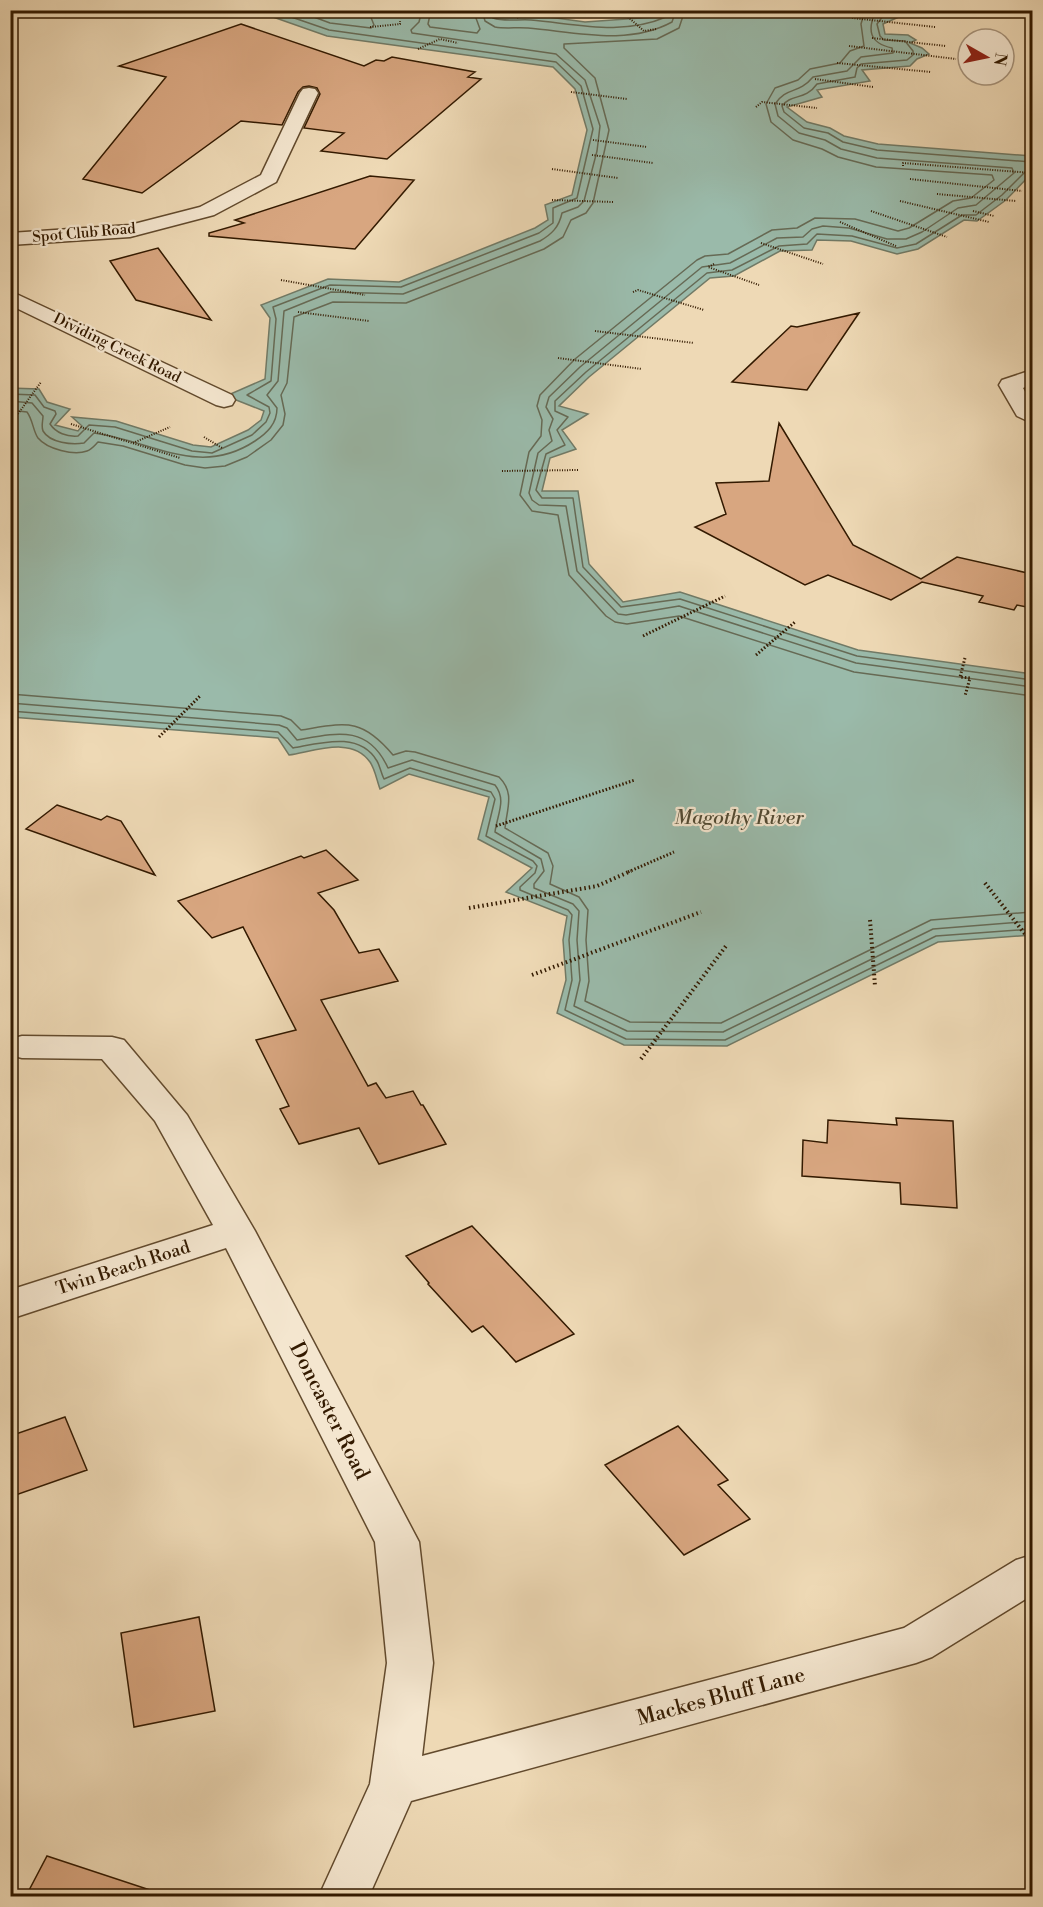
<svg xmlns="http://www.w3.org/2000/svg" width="1043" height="1907" font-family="'Libre Bodoni',serif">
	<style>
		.water { fill: #9abaaa; stroke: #717a66; stroke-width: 1.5 }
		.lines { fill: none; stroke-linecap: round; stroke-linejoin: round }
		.shore { stroke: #666a55; stroke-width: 1.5 }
		.building { fill: #d8a680; stroke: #331a00; stroke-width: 1.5 }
		.minor-casing { stroke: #624a2d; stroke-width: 3 }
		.path-far2 { stroke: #331a00; stroke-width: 2; stroke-dasharray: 1 1.5; stroke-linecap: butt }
		.path-far1 { stroke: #331a00; stroke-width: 3; stroke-dasharray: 1.5 2; stroke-linecap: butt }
		.path { stroke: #331a00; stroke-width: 4; stroke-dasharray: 1.5 3; stroke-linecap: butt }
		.minor { fill: #f4e6cf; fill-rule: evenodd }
		.labels { text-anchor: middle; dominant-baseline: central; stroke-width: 4.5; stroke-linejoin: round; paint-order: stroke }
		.far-street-label { font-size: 15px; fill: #331a00; stroke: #f4e6cf }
		.street-label { font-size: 18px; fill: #331a00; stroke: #f4e6cf }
		.water-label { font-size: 20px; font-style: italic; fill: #524a33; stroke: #f4e6cf }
		.near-street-label { font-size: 21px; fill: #331a00; stroke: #f4e6cf }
	</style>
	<rect width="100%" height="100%" fill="#eed9b5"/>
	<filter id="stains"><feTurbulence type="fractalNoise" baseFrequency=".00333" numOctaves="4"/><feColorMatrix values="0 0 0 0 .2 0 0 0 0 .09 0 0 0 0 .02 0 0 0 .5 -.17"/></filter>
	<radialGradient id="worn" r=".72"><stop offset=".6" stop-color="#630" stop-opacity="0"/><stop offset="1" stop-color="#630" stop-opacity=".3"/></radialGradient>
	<path class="water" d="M 372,10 L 407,16 L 408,11 L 481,10 L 507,15 L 527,14 L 585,22 L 654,17 L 668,10 L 883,10 L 901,16 L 883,24 L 885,34 L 908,35 L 916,40 L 910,43 L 922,48 L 929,54 L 917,59 L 910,66 L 862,70 L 870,81 L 817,90 L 822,97 L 787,107 L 807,122 L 830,128 L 844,136 L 878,144 L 1032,156 L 1032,173 L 1006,200 L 977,221 L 964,220 L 918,249 L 897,254 L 851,241 L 817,240 L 812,250 L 780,251 L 734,276 L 710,278 L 589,377 L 559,406 L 588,414 L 562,430 L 576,449 L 550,458 L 542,491 L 578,491 L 589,564 L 623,602 L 680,592 L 858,650 L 1032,674 L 1032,935 L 938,942 L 727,1046 L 624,1045 L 557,1013 L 566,980 L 563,940 L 567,916 L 506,892 L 532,868 L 478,839 L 489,797 L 409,774 L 380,789 C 377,781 375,769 370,762 C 352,736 315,751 289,755 L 278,738 L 11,717 L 10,388 L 39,389 L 47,402 L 70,409 L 55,425 L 78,431 L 82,426 L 72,417 L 116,421 L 193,445 L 211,447 L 248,430 L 261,420 L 264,411 L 226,396 L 265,379 L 270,318 L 261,305 L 328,279 L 399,282 L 535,228 L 548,220 L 545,205 L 572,195 L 587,130 L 575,89 L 553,67 L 327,36 L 273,17 L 245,11 Z"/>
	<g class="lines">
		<path class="shore" d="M 295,10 L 330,23 L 371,28 L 374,25 L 368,10
			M 431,10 L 428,24 L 430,27 L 477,33 L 480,29 L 473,10
			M 482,10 L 485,21 L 495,27 C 506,29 517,27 528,28 C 575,32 628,46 672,22 L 676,10
			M 490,10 L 493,18 C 505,22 518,19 531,20 C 577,24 622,36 666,17 L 668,10
			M 865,10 L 861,24 L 864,46 L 850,51 L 840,63 L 810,69 L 798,80 L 775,88 L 766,104 L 771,122 L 793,140 L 822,149 L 838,157 L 876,167 L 992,175 L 994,180 L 971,198 L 953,201 L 909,228 L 898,231 L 855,219 L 815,218 L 797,228 L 772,230 L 728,254 L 705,256 L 697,260 L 575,359 L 540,395 L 537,406 L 542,420 L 541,436 L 529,452 L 520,495 L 532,511 L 558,515 L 569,575 L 606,616 L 615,622 L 627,624 L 679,616 L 854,672 L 1032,696
			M 876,10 C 867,30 869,43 892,48 L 893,53 L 861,57 L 847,71 L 813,77 C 798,95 787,86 775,104 L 778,116 L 799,133 L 825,140 L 841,149 L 877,158 L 1012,168 L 1014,173 L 976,205 L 958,208 L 922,232 L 906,239 L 887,239 L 849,228 L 823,226 L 812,229 L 803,237 L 777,238 L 730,263 L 702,267 L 580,367 L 549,397 L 546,407 L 553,419 L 549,430 L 552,441 L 538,453 L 529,493 L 532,500 L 539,505 L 566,506 L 577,571 L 618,614 L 626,615 L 679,606 L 856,663 L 1032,687
			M 883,10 L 883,16 L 877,24 L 880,36 L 884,40 L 905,41 L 913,51 L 913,55 L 907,60 L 861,64 L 857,68 L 855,77 L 817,84 C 805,101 792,93 782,106 L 784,112 L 804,128 L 828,133 L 843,142 L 877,150 L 1032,162
			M 1032,169 L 1026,171 L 1002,195 L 976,215 L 962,215 L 916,244 L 897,248 L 852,236 L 817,234 L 807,244 L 779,246 L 732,270 L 707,273 L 586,372 L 555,401 L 555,411 L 568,417 L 557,430 L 565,445 L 546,454 L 536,490 L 542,498 L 573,498 L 583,567 L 621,607 L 680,599 L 857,656 L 1032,680
			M 10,394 L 35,395 L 44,407 L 55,411 L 56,414 L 50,424 C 56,433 67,437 78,436 L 89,425 L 115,427 L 192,451 L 212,453 L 252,435 L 266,422 L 270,413 L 269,407 L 247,395 L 271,381 L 276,319 L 273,307 L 330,285 L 401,287 L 539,233 L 553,223 L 553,208 L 577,198 L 593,129 L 581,86 L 556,62 L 329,30 L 271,10
			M 10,401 L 32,403 L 43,416 C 43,421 41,426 43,431 C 50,443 72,445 84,443 L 94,433 C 153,441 199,478 255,441 C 267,433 277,424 277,408 L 267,395 L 278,381 L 284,311 L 331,292 L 403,294 L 540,241 C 552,234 559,227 562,213 L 578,207 L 584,201 L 597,151 L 600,126 L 585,80 L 556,54 L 412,33 L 411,30 L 419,22 L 422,10
			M 10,410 L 27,412 C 33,420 33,431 38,438 C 47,449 74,456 87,451 C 92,449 94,446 98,442 L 123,446 L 185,465 L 205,468 L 225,466 L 247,457 L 271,440 L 283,425 L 285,414 L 281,395 L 287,383 L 294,317 L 333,302 L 406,303 L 544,249 L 563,237 L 571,220 L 586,213 L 593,203 L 609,130 L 595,78 L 564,48 L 564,44 L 657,39 L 679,28 L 685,10
			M 10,694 L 281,716 L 291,720 L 301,730 C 346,723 361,717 393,755 L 406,751 L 415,752 L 499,777 C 515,793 507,808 505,828 L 548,853 L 553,866 L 550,884 L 579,897 L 588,910 L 586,940 L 589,981 L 585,1001 L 630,1022 L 721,1023 L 931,920 L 1032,912
			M 10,703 L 279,725 L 287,728 L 297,740 C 336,733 368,724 388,768 L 412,760 L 495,785 C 507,800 497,815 495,832 L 541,859 L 544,871 L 534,884 L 534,888 L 573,904 L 579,911 L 577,940 L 580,980 L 574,1006 L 627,1031 L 723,1032 L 933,929 L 1032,921
			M 10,711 L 278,732 L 293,748 C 321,743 359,731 377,761 C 380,766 381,773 384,779 L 410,768 L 491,792 L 495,799 L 486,836 L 533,861 L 537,866 L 535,873 L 520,887 L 520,890 L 568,910 L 572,915 L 569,940 L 572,980 L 565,1010 L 626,1039 L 725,1040 L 936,936 L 1032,929"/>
	</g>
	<path class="building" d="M 241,24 L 364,66 L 376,60 L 384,61 L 392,57 L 475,72 L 468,77 L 481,79 L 387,159 L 321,151 L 344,133 L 304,128 L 320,94 L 317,88 L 309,86 L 303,87 L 298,92 L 282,125 L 241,121 L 142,193 L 83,179 L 166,77 L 119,66 Z
		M 370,176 L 414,180 L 355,249 L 209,236 L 209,233 L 244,223 L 235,220 Z
		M 158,248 L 211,320 L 136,300 L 110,261 Z
		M 859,313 L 807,390 L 732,382 L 791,326 L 797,327 Z
		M 779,423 L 853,545 L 921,579 L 957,557 L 1032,574 L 1032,608 L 1017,605 L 1014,610 L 979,602 L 983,596 L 922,582 L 891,600 L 828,575 L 805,585 L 695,527 L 726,514 L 716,483 L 769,481 Z
		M 57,805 L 101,820 L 107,816 L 121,821 L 155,875 L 26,829 Z
		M 326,850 L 358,880 L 318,893 L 334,910 L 359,953 L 379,949 L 398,981 L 321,1000 L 368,1086 L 376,1083 L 386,1098 L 413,1091 L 421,1105 L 423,1105 L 446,1144 L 379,1164 L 359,1128 L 299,1144 L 280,1109 L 289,1106 L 256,1040 L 296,1030 L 243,927 L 212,938 L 178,901 L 301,856 L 304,858 Z
		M 896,1118 L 953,1121 L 957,1208 L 901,1204 L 900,1183 L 802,1176 L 803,1140 L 827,1143 L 828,1120 L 897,1125 Z
		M 472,1226 L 544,1302 L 574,1334 L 516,1362 L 483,1326 L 472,1332 L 428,1284 L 429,1283 L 406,1256 Z
		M 65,1417 L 87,1470 L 10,1497 L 10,1436 Z
		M 678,1426 L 728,1480 L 718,1485 L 750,1519 L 684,1555 L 605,1465 Z
		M 199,1617 L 215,1711 L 134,1727 L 121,1633 Z
		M 47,1856 L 150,1890 L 148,1896 L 26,1896 Z"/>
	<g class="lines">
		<defs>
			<path id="minor" d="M 309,88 L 315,89 L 318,93 L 276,182 L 214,215 L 130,237 L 10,245 L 10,233 L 130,225 L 200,207 L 261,175 L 300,93 L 303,89 Z
				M 10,291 L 232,395 L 235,400 L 232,405 L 224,407 L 216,405 L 10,305 Z
				M 1032,370 L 1032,384 L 1023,388 L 1032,404 L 1032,423 L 1017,416 L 999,385 L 1002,380 Z
				M 22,1036 L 112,1037 L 124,1040 L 187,1115 L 255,1231 L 419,1542 L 433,1663 L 422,1756 L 904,1628 L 1016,1560 L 1032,1555 L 1032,1595 L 932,1657 L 916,1663 L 411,1801 L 369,1896 L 319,1896 L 370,1784 L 387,1663 L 375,1542 L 226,1248 L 10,1319 L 10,1290 L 213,1225 L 155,1121 L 102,1059 L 22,1058 L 10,1055 L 10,1039 Z"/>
		</defs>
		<use href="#minor" class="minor-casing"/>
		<path class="path-far2" d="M 317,10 L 323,13
			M 288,16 L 312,10
			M 628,17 L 644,31 L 656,29
			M 517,18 L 522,13
			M 852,18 L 935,27
			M 370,27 L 400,24 L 400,21
			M 872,38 L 946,46
			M 849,46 L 956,59
			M 418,49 L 440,39 L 458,43
			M 837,63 L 931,72
			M 815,79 L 873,87
			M 571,92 L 627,99
			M 756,107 L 762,102 L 817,108
			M 593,140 L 647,147
			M 592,155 L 653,163
			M 903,166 L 903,163 L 1032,173
			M 552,169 L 618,178
			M 910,179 L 1022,191
			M 937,194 L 1016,201
			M 552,200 L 613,202
			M 900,201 L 989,222
			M 871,211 L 947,237
			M 973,211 L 994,216
			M 840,222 L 896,246
			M 761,243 L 823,264
			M 714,264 L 708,267 L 759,285
			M 281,280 L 365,295
			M 633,292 L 638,290 L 704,310
			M 298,312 L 369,321
			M 595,331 L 694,343
			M 558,358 L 642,369
			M 15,418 L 41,382
			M 71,424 L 180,458
			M 204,437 L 222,448
			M 133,443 L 170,427
			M 502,471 L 579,470"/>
		<path class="path-far1" d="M 643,636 L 725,596
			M 756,655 L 795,622
			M 965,658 L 960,677 L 970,678 L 965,696
			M 159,737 L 201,695
			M 496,826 L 635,780
			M 628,872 L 674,852"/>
		<path class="path" d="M 985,883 L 1032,943
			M 469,908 L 597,886 L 631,871
			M 870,920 L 875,986
			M 532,975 L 701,912
			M 641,1059 L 726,946"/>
		<use href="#minor" class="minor"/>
	</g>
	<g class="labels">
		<g class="far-street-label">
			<text transform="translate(84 233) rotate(-5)">Spot Club Road</text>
			<text transform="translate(117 348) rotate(26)">Dividing Creek Road</text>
		</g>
		<g class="street-label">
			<text transform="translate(123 1268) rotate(-18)">Twin Beach Road</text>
		</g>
		<g class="water-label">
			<text x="739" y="818">Magothy River</text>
		</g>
		<g class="near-street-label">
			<text transform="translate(329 1411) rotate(63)">Doncaster Road</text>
			<text transform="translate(721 1697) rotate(-15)">Mackes Bluff Lane</text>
		</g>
	</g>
	<rect width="1043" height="1907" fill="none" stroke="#eed9b5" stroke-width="36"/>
	<rect x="12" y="12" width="1019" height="1883" fill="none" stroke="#331a00" stroke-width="3"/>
	<rect x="18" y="18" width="1007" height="1871" fill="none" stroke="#331a00" stroke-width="1.5"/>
	<g transform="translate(986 57) rotate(99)"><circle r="28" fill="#f4e6cf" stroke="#a7947c" stroke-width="1.5"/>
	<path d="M0-4.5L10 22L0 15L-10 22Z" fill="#8f2418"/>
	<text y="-9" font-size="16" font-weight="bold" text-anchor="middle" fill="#331a00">N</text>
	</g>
	<rect width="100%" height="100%" filter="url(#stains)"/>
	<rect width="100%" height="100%" fill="url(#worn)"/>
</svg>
